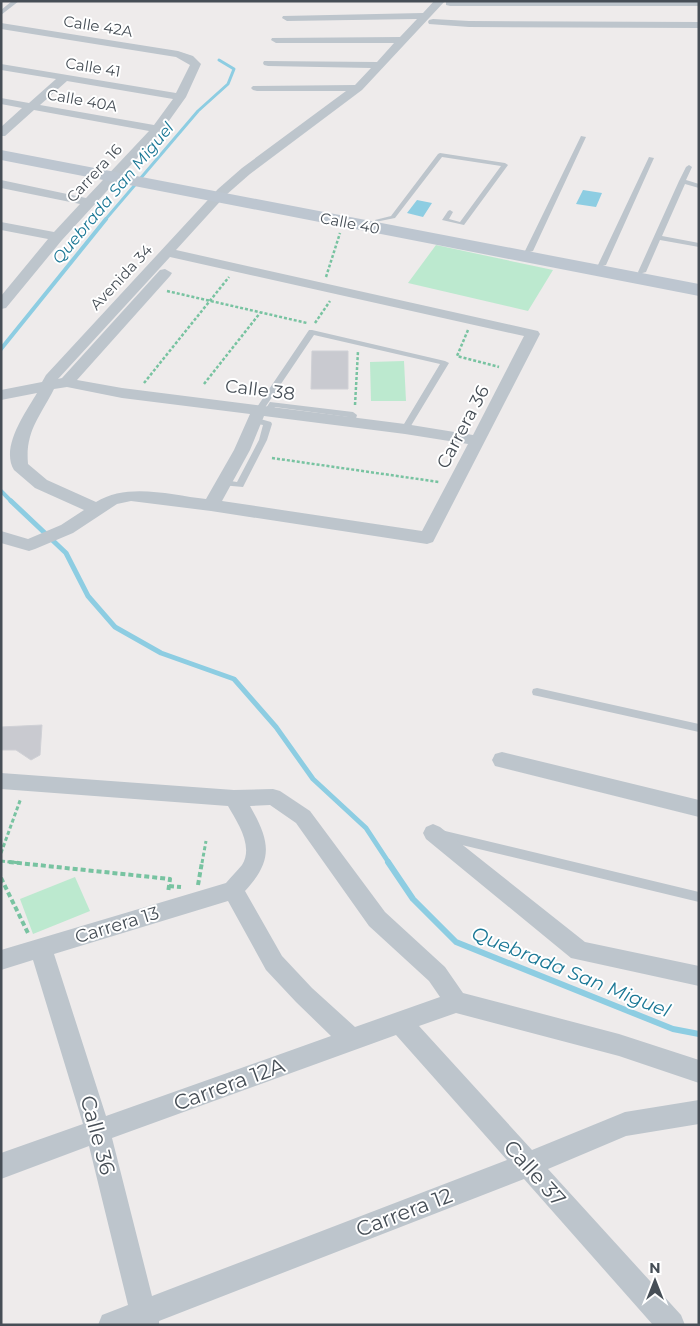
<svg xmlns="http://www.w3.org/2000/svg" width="700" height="1326" font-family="Montserrat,sans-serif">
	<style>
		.green { fill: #bce9cf }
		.water { fill: #8dcde2 }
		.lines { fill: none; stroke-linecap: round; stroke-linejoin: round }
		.stream-far3 { stroke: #8dcde2; stroke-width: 3 }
		.stream-far2 { stroke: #8dcde2; stroke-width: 4 }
		.stream-far1 { stroke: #8dcde2; stroke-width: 5 }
		.stream { stroke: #8dcde2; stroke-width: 6 }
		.building { fill: #c9cad0; stroke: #d0d1d6 }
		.path-far2 { stroke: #78c3a1; stroke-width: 2.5; stroke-dasharray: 3 2; stroke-linecap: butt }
		.path-far1 { stroke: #78c3a1; stroke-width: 3; stroke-dasharray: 4 2.5; stroke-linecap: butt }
		.path { stroke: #78c3a1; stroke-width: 4; stroke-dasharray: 5 3; stroke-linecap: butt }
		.service { fill: #bdc5cc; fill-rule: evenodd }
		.minor { fill: #bdc5cc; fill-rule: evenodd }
		.secondary { fill: #bdc6d0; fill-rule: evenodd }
		.labels { text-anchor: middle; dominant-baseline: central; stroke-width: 4; stroke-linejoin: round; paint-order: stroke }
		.far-street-label { font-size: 15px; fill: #464e56; stroke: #fff }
		.far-water-label { font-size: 16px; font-style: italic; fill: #1a7795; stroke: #fff }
		.street-label { font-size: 18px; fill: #464e56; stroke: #fff }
		.water-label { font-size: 19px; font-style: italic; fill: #1a7795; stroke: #fff }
		.near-street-label { font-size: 21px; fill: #464e56; stroke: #fff }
	</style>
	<rect width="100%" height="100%" fill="#eeebeb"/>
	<path class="green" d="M 436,245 L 553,270 L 528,311 L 408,283 Z
		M 404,361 L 406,401 L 371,401 L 370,362 Z
		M 75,877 L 90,911 L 33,934 L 20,899 Z"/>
	<path class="water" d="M 583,190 L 602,193 L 596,207 L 576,204 Z
		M 417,200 L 432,203 L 423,217 L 407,213 Z"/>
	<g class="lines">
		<path class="stream-far3" d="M 105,220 L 198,111 L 228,84 L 234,69 L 219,60"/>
		<path class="stream-far2" d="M 1,349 L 106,219
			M 1,491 L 12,502"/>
		<path class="stream-far1" d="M 11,501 L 66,553 L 88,596 L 115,627 L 161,653 L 234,679 L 276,727 L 313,779 L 366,828 L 389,863"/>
		<path class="stream" d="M 388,862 L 413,899 L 456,942 L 673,1029 L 699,1034"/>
	</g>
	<path class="building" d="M 312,351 L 348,351 L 348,389 L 311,389 Z
		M 42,725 L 40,755 L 31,760 L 16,750 L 1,750 L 1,727 Z"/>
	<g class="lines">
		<path class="path-far2" d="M 326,277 L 340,233
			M 167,291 L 307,323
			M 315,323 L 330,301
			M 468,330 L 457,356 L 499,367
			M 144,383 L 229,277
			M 204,384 L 260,313
			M 355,405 L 358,351
			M 272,458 L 439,482"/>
		<path class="path-far1" d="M 1,853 L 21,798
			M 1,861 L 20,863
			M 202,863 L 206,841"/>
		<path class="path" d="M 9,862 L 170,879 L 168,893
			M 1,878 L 28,933
			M 198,885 L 202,862
			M 169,886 L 181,887"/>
		<path class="service" d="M 12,1 L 19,1 L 1,15 L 1,10 Z
			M 581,136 L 586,137 L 533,251 L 526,253 L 525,251 Z
			M 440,153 L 505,163 L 508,165 L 464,225 L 442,220 L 448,211 L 450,210 L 453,212 L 449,219 L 460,222 L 501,166 L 442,157 L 395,218 L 375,222 L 375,220 L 391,216 L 438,154 Z
			M 649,157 L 654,158 L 606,265 L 599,267 L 598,265 Z
			M 689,165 L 692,167 L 686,180 L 699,184 L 699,188 L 685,184 L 662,236 L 699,243 L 699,247 L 660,240 L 646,272 L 639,274 L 638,272 L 679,181 L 686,167 Z
			M 309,330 L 312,330 L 445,361 L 449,363 L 409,429 L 405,432 L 401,429 L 440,364 L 314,335 L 262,412 L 256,412 L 255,410 Z
			M 270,402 L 353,412 L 357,415 L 355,422 L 351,425 L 347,422 L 348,417 L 275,407 L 271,413 L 265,413 L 264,411 Z
			M 253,417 L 271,422 L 272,424 L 267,440 L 243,487 L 221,485 L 220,483 L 224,480 L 237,482 L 259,440 L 263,425 L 250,422 L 250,418 Z
			M 537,688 L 699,724 L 699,732 L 533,695 L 532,692 L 533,689 Z
			M 441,830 L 699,892 L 699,902 L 441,840 L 437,838 L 435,835 L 437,832 Z"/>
		<path class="minor" d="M 434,1 L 445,1 L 362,90 L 250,174 L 226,195 L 176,250 L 538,331 L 540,334 L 433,542 L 427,544 L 211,511 L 131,501 L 117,504 L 73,533 L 35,549 L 29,551 L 1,543 L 1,531 L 28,539 L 61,525 L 84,510 L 35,488 L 14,470 C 0,447 26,412 37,393 L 1,400 L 1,390 L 42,382 L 46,375 L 218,189 L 242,168 L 346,91 L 257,91 L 253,90 L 251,88 L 253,86 L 355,85 L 371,68 L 268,66 L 264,65 L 263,63 L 264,61 L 377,62 L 394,43 L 276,43 L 271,40 L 272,38 L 400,37 L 417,19 L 287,21 L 282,18 L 283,16 L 423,13 ZM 170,257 L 524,336 L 473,435 L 405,424 L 122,388 L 77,380 L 170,276 L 172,273 L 165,269 L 160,270 L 62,378 L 58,379 ZM 67,387 L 122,398 L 250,414 L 234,450 L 206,499 C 171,495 128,482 96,502 L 47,480 L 28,464 C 25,431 40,417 54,389 ZM 264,416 L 405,434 L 468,444 L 422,531 L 222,501 L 250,450 Z
			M 446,1 L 699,1 L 699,6 L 450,6 L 446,5 Z
			M 433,19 L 469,21 L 699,22 L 699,28 L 469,27 L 429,24 L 428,22 L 429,20 Z
			M 1,23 L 178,51 L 193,56 L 201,64 L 186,97 L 161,132 L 62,240 L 6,308 L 1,309 L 1,296 L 48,239 L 1,230 L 1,222 L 54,232 L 80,204 L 1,188 L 1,180 L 86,198 L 149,131 L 34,110 L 5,136 L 1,136 L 1,127 L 22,108 L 1,104 L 1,98 L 29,103 L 56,79 L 1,70 L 1,64 L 176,93 L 190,65 L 176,57 L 1,29 ZM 67,81 L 173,99 L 154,125 L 40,105 Z
			M 502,752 L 699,800 L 699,817 L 495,766 L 492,760 L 495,754 Z
			M 1,773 L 234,790 L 273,789 L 280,791 L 310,811 L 385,912 L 445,967 L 463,993 L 619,1034 L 699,1060 L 699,1083 L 619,1056 L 456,1013 L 419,1026 L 532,1150 L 625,1112 L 699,1100 L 699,1124 L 626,1136 L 548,1169 L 681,1315 L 685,1325 L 653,1325 L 524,1179 L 159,1321 L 159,1325 L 98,1325 L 102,1315 L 128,1305 L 89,1146 L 1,1179 L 1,1153 L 83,1124 L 33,960 L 1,970 L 1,950 L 226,883 C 231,877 237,871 242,865 C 254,846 237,822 228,806 L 1,789 ZM 270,805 L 296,823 L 369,926 L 429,981 L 440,997 L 355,1027 L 312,988 L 282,956 L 245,891 C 274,860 270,841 250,806 ZM 228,901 L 266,970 L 296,1002 L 331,1036 L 106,1116 L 54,954 ZM 396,1035 L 507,1160 L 152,1296 L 112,1138 Z
			M 433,824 L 440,827 L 585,942 L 699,966 L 699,986 L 571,958 L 426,839 L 423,833 L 426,827 Z"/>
		<path class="secondary" d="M 1,150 L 699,284 L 699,296 L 1,160 Z"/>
	</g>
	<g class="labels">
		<g class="far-street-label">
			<text transform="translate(98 26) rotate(9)">Calle 42A</text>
			<text transform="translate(93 67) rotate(9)">Calle 41</text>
			<text transform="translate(82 100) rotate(10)">Calle 40A</text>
			<text transform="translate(94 173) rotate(-47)">Carrera 16</text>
			<text transform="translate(350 223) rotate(11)">Calle 40</text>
			<text transform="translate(121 277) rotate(-47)">Avenida 34</text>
		</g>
		<g class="far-water-label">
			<text transform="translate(113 193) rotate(-50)">Quebrada San Miguel</text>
		</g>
		<g class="street-label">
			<text transform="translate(260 390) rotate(7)">Calle 38</text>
			<text transform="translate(463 427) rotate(-62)">Carrera 36</text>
			<text transform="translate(117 925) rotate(-17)">Carrera 13</text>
		</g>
		<g class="water-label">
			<text transform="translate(571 972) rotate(22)">Quebrada San Miguel</text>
		</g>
		<g class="near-street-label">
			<text transform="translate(229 1084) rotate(-20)">Carrera 12A</text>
			<text transform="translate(98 1135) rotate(75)">Calle 36</text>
			<text transform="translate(535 1173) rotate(48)">Calle 37</text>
			<text transform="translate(404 1212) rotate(-21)">Carrera 12</text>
		</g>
	</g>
	<rect width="700" height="1326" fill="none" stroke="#464e56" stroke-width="5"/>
	<g transform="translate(655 1281)" stroke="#ffffff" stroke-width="4" paint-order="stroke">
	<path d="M0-4L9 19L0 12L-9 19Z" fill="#464e56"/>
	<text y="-8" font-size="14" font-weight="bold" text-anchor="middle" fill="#464e56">N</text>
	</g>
</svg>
